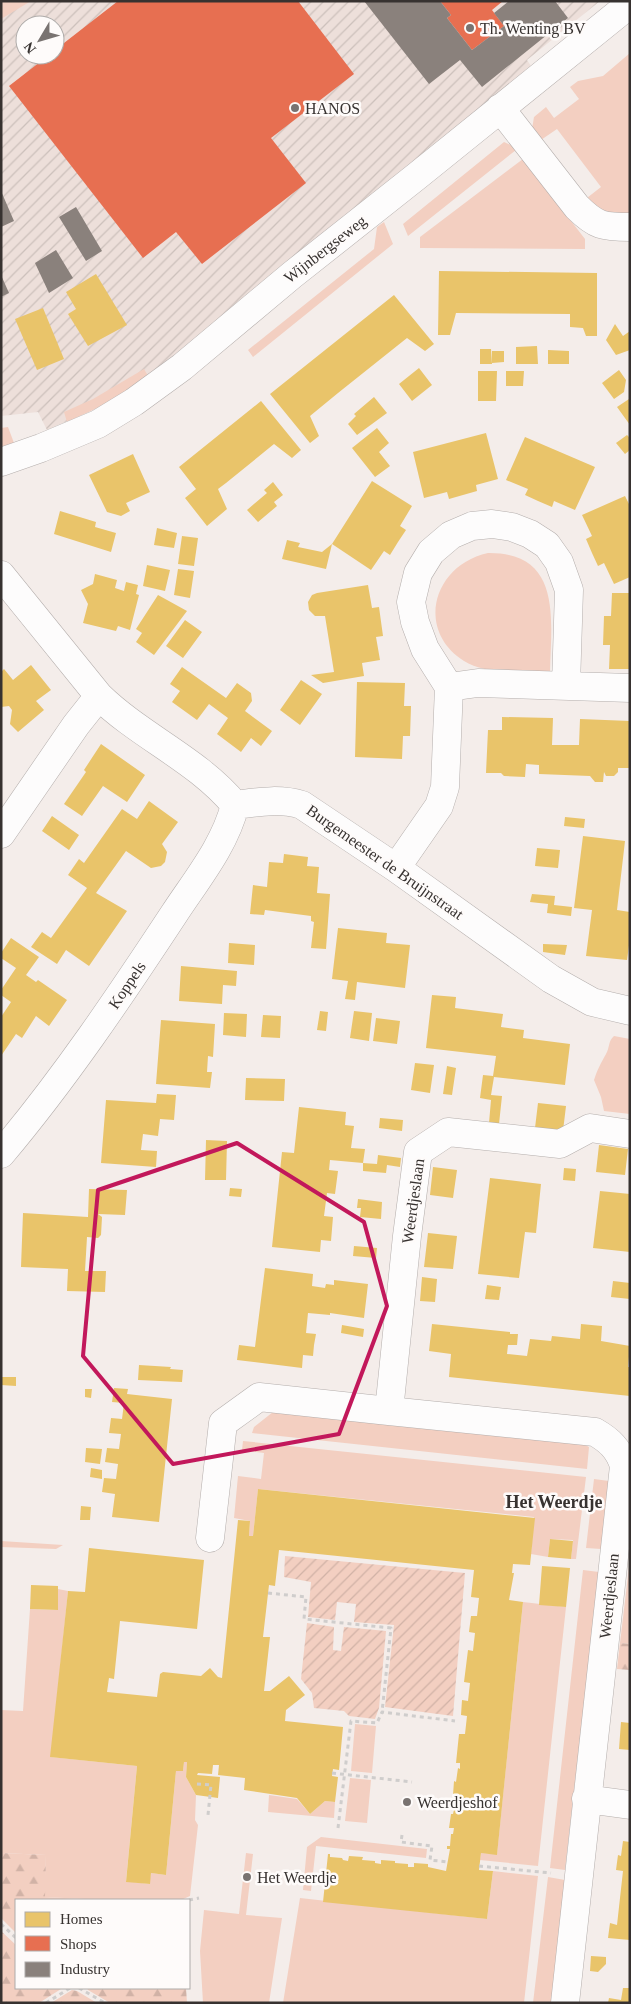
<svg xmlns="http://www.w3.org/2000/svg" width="631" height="2004" font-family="'Times New Roman',serif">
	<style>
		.industrial { fill: url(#industrial-furrows); fill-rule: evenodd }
		.green { fill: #f3cfc1 }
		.forest { fill: url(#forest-firs) }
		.garden { fill: url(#garden-furrows) }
		.homes { fill: #e9c46a }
		.shops { fill: #e76f51 }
		.industry { fill: #8a817c }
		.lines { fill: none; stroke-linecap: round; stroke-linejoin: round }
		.minor-casing { stroke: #b4aeac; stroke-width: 29 }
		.path { stroke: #cfcdcc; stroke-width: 3; stroke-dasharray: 4 4; stroke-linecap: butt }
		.minor { stroke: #fdfcfc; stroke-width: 28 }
		.marked { fill: none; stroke: #c2185b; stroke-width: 4; stroke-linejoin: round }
		.poi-dot { fill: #797371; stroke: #fefbfa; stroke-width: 2 }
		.labels { text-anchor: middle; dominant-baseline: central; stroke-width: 5; stroke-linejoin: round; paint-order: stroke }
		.poi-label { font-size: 16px; fill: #373230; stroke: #fefbfa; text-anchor: start }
		.street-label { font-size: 16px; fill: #373230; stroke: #fefbfa }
		.neighbourhood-label { font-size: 18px; font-weight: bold; fill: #373230; stroke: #fefbfa }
	</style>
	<defs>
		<pattern id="industrial-furrows" width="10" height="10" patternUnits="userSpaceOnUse" patternTransform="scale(1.25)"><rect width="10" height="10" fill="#eddfda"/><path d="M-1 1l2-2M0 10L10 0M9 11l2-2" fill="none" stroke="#ccc0bb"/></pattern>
		<pattern id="forest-firs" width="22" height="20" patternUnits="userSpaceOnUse" patternTransform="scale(1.25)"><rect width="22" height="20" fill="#f3cfc1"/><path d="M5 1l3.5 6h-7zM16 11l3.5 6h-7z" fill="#d1b2a6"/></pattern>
		<pattern id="garden-furrows" width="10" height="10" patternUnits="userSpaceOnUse" patternTransform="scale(1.25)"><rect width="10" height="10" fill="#f3cfc1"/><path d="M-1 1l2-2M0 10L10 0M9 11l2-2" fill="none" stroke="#d1b2a6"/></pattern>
	</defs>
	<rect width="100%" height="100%" fill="#f4edea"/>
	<path class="industrial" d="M 1,1 L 600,1 L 527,60 L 531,66 L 468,120 L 171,360 L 126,392 L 97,408 L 47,430 L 38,412 L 1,416 ZM 25,25 L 55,25 L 55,55 L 25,55 Z"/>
	<path class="green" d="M 1,1 L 31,1 L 1,19 Z
		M 630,53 L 630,218 L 617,218 L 583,201 L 601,187 L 557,129 L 538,142 L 532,129 L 534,117 L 546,107 L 554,118 L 579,99 L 570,87 L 578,81 L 603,76 Z
		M 504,142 L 513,146 L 516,150 L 408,236 L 403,224 Z
		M 523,159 L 585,239 L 585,249 L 420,248 L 420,237 Z
		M 384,222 L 393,244 L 253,357 L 248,350 L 374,249 L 377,227 Z
		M 144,369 L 148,376 L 126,392 L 97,408 L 67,422 L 64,412 L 93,399 Z
		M 8,427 L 14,443 L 1,448 L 1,428 Z
		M 488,553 C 563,552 551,621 550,672 C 526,671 485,675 464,661 C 415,630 433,565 488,553 Z
		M 614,1036 L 630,1039 L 630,1114 L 604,1111 L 601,1097 L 594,1080 C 597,1070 601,1063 606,1054 C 610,1047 608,1041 614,1036 Z
		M 273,1412 L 580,1442 L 589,1447 L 587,1469 L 252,1433 L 254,1427 Z
		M 243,1441 L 586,1477 L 576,1559 L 571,1559 L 573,1540 L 550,1539 L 548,1557 L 531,1554 L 534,1517 L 258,1489 L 253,1536 L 249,1536 L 250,1521 L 234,1518 L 238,1476 L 261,1479 L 264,1453 L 242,1450 Z
		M 594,1479 L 609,1481 L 601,1549 L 586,1548 Z
		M 1,1541 L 63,1545 L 56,1549 L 1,1547 Z
		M 630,1559 L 630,1644 L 620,1643 Z
		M 583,1570 L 599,1572 L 565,1870 L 550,1868 Z
		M 58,1589 L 68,1591 L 51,1757 L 137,1766 L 126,1881 L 149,1884 L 151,1873 L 166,1875 L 176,1771 L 183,1771 L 184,1762 L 187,1762 L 186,1777 L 196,1795 L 195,1820 L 198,1825 L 190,1896 L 181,1900 L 104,1900 L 44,1897 L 46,1855 L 1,1853 L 1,1710 L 23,1711 L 30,1609 L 57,1610 Z
		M 523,1602 L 566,1607 L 538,1866 L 480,1860 L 481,1853 L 497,1854 Z
		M 355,1724 L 376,1726 L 372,1773 L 351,1771 Z
		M 350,1778 L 371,1780 L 367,1823 L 345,1821 Z
		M 269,1795 L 297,1799 L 310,1814 L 325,1801 L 335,1802 L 334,1818 L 268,1812 Z
		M 321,1837 L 427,1849 L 426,1858 L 316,1846 L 311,1891 L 303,1890 L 307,1847 Z
		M 246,1853 L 253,1854 L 246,1915 L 282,1918 L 269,2003 L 203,2003 L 200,1951 L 204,1910 L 239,1914 Z
		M 493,1871 L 538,1876 L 524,2003 L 283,2003 L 300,1898 L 487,1919 Z
		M 548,1877 L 565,1880 L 552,2003 L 533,2003 Z"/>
	<path class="forest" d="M 620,1643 L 630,1644 L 630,1670 L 617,1669 Z
		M 1,1853 L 46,1855 L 45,1897 L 104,1900 L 16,1900 L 16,1933 L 1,1918 Z
		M 1,1931 L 16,1945 L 16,1988 L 62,1988 L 61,1989 L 39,2003 L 1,2003 Z
		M 87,1988 L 186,1988 L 187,2003 L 110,2003 L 88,1990 Z
		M 72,1990 L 77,1991 L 97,2003 L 51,2003 Z"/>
	<path class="garden" d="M 285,1556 L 465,1573 L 453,1716 L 385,1707 L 394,1625 L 354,1622 L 356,1604 L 337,1602 L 335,1620 L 308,1617 L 311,1582 L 284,1577 Z
		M 307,1623 L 334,1627 L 333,1650 L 341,1651 L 344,1627 L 386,1631 L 379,1708 L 375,1719 L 349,1716 L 344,1711 L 314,1708 L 312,1693 L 301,1679 Z"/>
	<path class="homes" d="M 439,271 L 597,273 L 597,336 L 586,336 L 583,328 L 570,327 L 570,314 L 456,313 L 450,335 L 438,335 Z
		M 96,274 L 127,325 L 88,346 L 68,314 L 76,309 L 66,292 Z
		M 394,295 L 434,344 L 425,351 L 407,338 L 338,393 L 310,416 L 319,436 L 310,443 L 270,394 Z
		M 43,308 L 64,359 L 37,370 L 15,319 Z
		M 615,324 L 623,336 L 630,331 L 630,350 L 616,355 L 606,340 Z
		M 537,346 L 538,364 L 516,364 L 516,347 Z
		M 480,349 L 491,349 L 492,364 L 480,364 Z
		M 548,350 L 569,351 L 569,364 L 548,364 Z
		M 492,351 L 504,351 L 504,362 L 492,363 Z
		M 419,368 L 432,385 L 412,401 L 399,384 Z
		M 619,370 L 626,380 L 624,392 L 614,399 L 602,383 Z
		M 478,371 L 497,371 L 496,401 L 478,401 Z
		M 506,371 L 524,371 L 523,386 L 506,386 Z
		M 374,397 L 387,413 L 357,435 L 348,424 L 356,416 L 354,414 Z
		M 629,399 L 630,401 L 630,425 L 617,407 Z
		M 261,401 L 301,450 L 292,458 L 274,444 L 226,483 L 218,489 L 227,509 L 207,526 L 185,498 L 196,489 L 179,467 Z
		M 377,428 L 389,443 L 379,452 L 390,466 L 375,477 L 352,448 Z
		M 486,433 L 498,479 L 476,485 L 477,491 L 449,499 L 447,492 L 424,498 L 413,452 Z
		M 627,435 L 630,438 L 630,450 L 625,454 L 616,443 Z
		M 525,437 L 595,467 L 575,510 L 554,501 L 552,507 L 538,501 L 525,495 L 528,489 L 506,480 Z
		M 133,454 L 150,492 L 126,503 L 130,511 L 121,516 L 107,512 L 89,475 Z
		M 372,481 L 412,506 L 400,526 L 406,530 L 398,542 L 390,555 L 384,551 L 371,570 L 332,544 Z
		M 273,482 L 283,495 L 274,502 L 277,506 L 258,522 L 247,510 L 267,493 L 264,490 Z
		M 625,496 L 630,506 L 630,577 L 614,584 L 604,563 L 598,566 L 592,553 L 586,539 L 592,536 L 582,515 Z
		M 60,511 L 96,522 L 95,527 L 116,533 L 111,552 L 54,534 Z
		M 157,528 L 177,533 L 174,548 L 154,545 Z
		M 182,536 L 198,538 L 194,566 L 178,564 Z
		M 287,540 L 300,543 L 298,547 L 322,552 L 332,544 L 326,569 L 282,559 Z
		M 147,565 L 170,570 L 165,591 L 143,586 Z
		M 178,569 L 194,571 L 190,598 L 174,595 Z
		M 95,574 L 117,580 L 115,588 L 124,591 L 126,582 L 138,585 L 136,594 L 139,595 L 130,630 L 118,626 L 116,631 L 83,623 L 88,604 L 81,590 L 93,584 Z
		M 368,585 L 372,608 L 379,607 L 383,636 L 376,637 L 380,660 L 362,663 L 364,676 L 323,683 L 311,675 L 334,672 L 325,616 L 315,616 L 309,610 L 308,602 L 312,595 L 317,593 Z
		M 612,593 L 630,593 L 630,669 L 609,669 L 610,645 L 603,645 L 604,616 L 611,616 Z
		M 158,595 L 187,611 L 154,655 L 136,642 L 142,633 L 136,629 Z
		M 185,620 L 202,632 L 183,658 L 166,646 Z
		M 31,665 L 51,690 L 36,701 L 44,710 L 18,732 L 10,724 L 12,710 L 9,706 L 1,707 L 1,672 L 4,669 L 13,680 Z
		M 182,667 L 226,698 L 237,683 L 251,693 L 252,701 L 245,711 L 272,731 L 261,746 L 251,738 L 241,752 L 217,734 L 228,718 L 209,704 L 197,720 L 172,702 L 180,691 L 170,684 Z
		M 301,680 L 322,694 L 300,725 L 280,710 Z
		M 357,682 L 405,683 L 404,706 L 411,706 L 410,736 L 403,736 L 402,759 L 355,757 Z
		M 502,717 L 553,718 L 552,745 L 579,745 L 580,719 L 630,721 L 630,768 L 618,768 L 618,772 L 614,776 L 606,776 L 604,772 L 603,782 L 595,782 L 590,776 L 539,774 L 539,765 L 526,764 L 525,777 L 504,776 L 501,773 L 486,773 L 488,730 L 502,730 Z
		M 101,744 L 145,775 L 127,802 L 103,786 L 82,816 L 64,804 L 86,772 L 84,770 Z
		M 149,801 L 178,822 L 162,844 L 167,852 L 165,862 L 161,866 L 151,868 L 126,851 L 96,893 L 127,911 L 89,966 L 66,950 L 57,964 L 31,947 L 42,932 L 51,938 L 87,888 L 68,875 L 79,859 L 84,863 L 122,809 L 137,819 Z
		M 52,816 L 79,835 L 69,850 L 42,831 Z
		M 565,817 L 585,819 L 584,828 L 564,826 Z
		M 583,836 L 625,841 L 617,910 L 630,912 L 630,938 L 627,960 L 586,956 L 592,910 L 574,908 Z
		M 537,848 L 560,850 L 558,868 L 535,866 Z
		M 284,854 L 308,857 L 307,866 L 319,867 L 317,893 L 330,894 L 326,949 L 311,948 L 314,922 L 311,921 L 311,916 L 265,910 L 264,915 L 250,914 L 253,885 L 267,887 L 269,862 L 283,863 Z
		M 532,894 L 555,896 L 554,905 L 572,907 L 571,916 L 547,913 L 548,904 L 530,902 Z
		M 338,928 L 387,933 L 386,943 L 410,945 L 405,988 L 357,982 L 355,1000 L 345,999 L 348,981 L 332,979 Z
		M 11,938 L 39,957 L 26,975 L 36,982 L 38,980 L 67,1000 L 49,1026 L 36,1016 L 22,1038 L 16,1034 L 1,1056 L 1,1017 L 11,1002 L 1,995 L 1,990 L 16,968 L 1,958 L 1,953 Z
		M 229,943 L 255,945 L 254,965 L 228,963 Z
		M 543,944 L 567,945 L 565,955 L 543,952 Z
		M 181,966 L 237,971 L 236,986 L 223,985 L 222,1004 L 179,1001 Z
		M 432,995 L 456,997 L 455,1008 L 503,1014 L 501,1027 L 524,1030 L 523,1038 L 570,1044 L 565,1085 L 494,1077 L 491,1095 L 502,1096 L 499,1124 L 489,1123 L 491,1100 L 480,1098 L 483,1075 L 493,1076 L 496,1056 L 426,1048 Z
		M 320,1011 L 328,1012 L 326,1031 L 317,1030 Z
		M 354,1011 L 372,1013 L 369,1041 L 350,1038 Z
		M 224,1013 L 247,1014 L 246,1037 L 223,1035 Z
		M 263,1015 L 281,1016 L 280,1038 L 261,1037 Z
		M 376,1018 L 400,1021 L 397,1044 L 373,1041 Z
		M 161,1020 L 215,1024 L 213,1057 L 208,1056 L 207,1072 L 212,1072 L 210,1088 L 156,1084 Z
		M 415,1063 L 434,1065 L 430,1093 L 411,1090 Z
		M 447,1066 L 456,1068 L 452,1095 L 443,1094 Z
		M 246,1078 L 285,1079 L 284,1101 L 245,1100 Z
		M 157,1094 L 176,1095 L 174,1120 L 160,1119 L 158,1136 L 143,1134 L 141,1150 L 157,1151 L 156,1167 L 101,1163 L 106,1100 L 156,1103 Z
		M 538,1103 L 566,1106 L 563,1131 L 535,1128 Z
		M 299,1107 L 346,1112 L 345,1125 L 354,1126 L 351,1148 L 365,1149 L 363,1163 L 377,1164 L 378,1155 L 401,1158 L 400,1167 L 387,1165 L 386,1173 L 363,1171 L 363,1163 L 330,1160 L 329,1170 L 338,1171 L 335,1194 L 327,1193 L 324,1216 L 333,1217 L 331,1241 L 321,1240 L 320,1252 L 272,1247 L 282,1152 L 294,1153 Z
		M 380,1118 L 403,1120 L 402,1131 L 379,1128 Z
		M 206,1140 L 227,1141 L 226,1180 L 205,1180 Z
		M 599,1145 L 628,1149 L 625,1175 L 596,1172 Z
		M 433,1167 L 457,1170 L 453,1198 L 430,1195 Z
		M 564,1168 L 576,1169 L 575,1181 L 563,1180 Z
		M 490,1178 L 541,1184 L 536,1233 L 525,1232 L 519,1278 L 478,1274 Z
		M 230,1188 L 242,1189 L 241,1197 L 229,1196 Z
		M 89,1189 L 127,1190 L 125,1215 L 98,1214 L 102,1217 L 101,1235 L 98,1238 L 87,1237 L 85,1271 L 106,1271 L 105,1292 L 67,1291 L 68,1269 L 21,1267 L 23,1213 L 88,1217 Z
		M 600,1191 L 630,1194 L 630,1252 L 593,1248 Z
		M 358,1199 L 382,1202 L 381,1219 L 360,1217 L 361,1208 L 357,1208 Z
		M 428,1233 L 457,1236 L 453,1269 L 424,1267 Z
		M 354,1246 L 377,1248 L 376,1258 L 353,1256 Z
		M 265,1268 L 313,1274 L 312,1286 L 325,1288 L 326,1284 L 334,1285 L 334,1280 L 368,1284 L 364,1318 L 330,1313 L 330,1315 L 308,1313 L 306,1333 L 316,1334 L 314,1345 L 313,1356 L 303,1355 L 302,1368 L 237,1360 L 239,1345 L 255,1347 Z
		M 422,1277 L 437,1279 L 435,1302 L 420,1301 Z
		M 613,1281 L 630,1283 L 630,1299 L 611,1297 Z
		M 487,1285 L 501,1287 L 499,1300 L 485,1299 Z
		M 432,1324 L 510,1332 L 510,1334 L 518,1334 L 517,1345 L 508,1345 L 507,1354 L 527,1356 L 530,1339 L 551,1341 L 552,1336 L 580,1339 L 581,1324 L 602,1326 L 601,1341 L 630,1346 L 628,1367 L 630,1367 L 630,1396 L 449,1377 L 451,1354 L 429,1351 Z
		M 342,1325 L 364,1329 L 363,1337 L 341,1333 Z
		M 139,1365 L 171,1367 L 170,1369 L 183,1370 L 182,1382 L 138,1380 Z
		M 1,1377 L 16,1377 L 16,1386 L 1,1385 Z
		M 114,1388 L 128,1389 L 127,1394 L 172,1399 L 159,1522 L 112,1517 L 115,1494 L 102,1492 L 104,1478 L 116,1479 L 118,1464 L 105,1462 L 107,1448 L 119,1449 L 121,1434 L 109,1433 L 111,1418 L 122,1419 L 124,1403 L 112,1402 Z
		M 85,1389 L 92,1389 L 91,1398 L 85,1397 Z
		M 86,1448 L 102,1449 L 100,1464 L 85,1462 Z
		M 91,1468 L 102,1470 L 102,1479 L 90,1477 Z
		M 258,1489 L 535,1518 L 530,1565 L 513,1564 L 512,1573 L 514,1573 L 509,1600 L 523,1602 L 497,1855 L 481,1853 L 479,1870 L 493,1871 L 487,1919 L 323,1902 L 328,1854 L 330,1854 L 330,1857 L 342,1858 L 343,1860 L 348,1861 L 349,1856 L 363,1857 L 362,1860 L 375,1861 L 375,1863 L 381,1864 L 381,1860 L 395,1861 L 395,1863 L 408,1864 L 408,1867 L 414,1867 L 414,1863 L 428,1864 L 428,1867 L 446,1871 L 450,1849 L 447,1849 L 447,1846 L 450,1846 L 451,1834 L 453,1834 L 454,1828 L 449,1828 L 451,1814 L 453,1814 L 457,1796 L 453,1795 L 454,1781 L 456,1782 L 458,1768 L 460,1769 L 460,1763 L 456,1763 L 459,1734 L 465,1734 L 467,1716 L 461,1715 L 462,1700 L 468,1701 L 470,1683 L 464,1682 L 468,1650 L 473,1651 L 475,1633 L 469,1632 L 471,1616 L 477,1616 L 479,1598 L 471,1597 L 474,1570 L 279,1550 L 275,1586 L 269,1585 L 263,1637 L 270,1637 L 264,1691 L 270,1691 L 289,1676 L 305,1695 L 286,1710 L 285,1721 L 343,1727 L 339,1770 L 333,1769 L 332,1776 L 338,1777 L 335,1802 L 325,1801 L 310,1814 L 297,1798 L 244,1790 L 245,1778 L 218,1775 L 219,1765 L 213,1765 L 212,1774 L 198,1773 L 197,1775 L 220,1777 L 218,1798 L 196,1795 L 186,1777 L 187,1762 L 184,1762 L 183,1771 L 176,1771 L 166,1875 L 151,1873 L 150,1884 L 126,1882 L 137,1766 L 50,1757 L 68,1591 L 85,1592 L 89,1548 L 204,1560 L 197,1629 L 120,1621 L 114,1679 L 109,1678 L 107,1692 L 157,1697 L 160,1674 L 163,1672 L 201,1676 L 210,1668 L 218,1677 L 222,1678 L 238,1520 L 250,1521 L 249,1536 L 253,1536 Z
		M 81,1506 L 91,1507 L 90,1520 L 80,1520 Z
		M 550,1539 L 573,1541 L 571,1559 L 548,1557 Z
		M 542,1566 L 570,1568 L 566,1607 L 539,1605 Z
		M 31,1585 L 58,1586 L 58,1610 L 30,1609 Z
		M 621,1722 L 630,1723 L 630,1750 L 619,1749 Z
		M 623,1841 L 630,1842 L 630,1940 L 608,1938 L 610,1923 L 617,1925 L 623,1871 L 616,1870 L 618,1855 L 621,1856 Z
		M 591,1956 L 606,1957 L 606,1964 L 598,1972 L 590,1971 Z
		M 623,1988 L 630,1988 L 630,2003 L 608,2003 L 609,1998 L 621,2000 Z"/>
	<path class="shops" d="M 118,1 L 298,1 L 354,74 L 271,138 L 306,183 L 202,264 L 176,232 L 143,258 L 9,86 L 49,55 L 55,55 L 55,50 Z
		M 440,1 L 503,1 L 492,10 L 504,26 L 472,50 L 447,18 L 451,15 Z"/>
	<path class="industry" d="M 364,1 L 440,1 L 451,15 L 447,18 L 472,50 L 504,26 L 494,13 L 509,1 L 555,1 L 568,18 L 482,87 L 460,60 L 429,84 Z
		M 1,191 L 14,221 L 1,227 Z
		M 76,207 L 102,251 L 86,261 L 59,217 Z
		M 56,250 L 73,278 L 49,293 L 35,263 Z
		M 1,275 L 9,293 L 1,297 Z"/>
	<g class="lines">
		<defs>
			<path id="minor" d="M 500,108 L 577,207 C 596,226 603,227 630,227
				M 1,462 L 41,448 L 98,424 L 134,402 L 182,367 L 292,275 L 417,176 L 630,4
				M 1,575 L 99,696 C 141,737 198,760 235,805
				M 449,687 L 478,683 L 630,688
				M 235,805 C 258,802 279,798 302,805 L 396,868 L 551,979 L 592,1002 L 630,1011
				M 1,834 L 76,725 L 99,696
				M 396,868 L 439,806 L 445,787 L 449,687 L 425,649 L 415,622 L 411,602 L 418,573 L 431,552 L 451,535 L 472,526 L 492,524 L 512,527 L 530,534 L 547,545 L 559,562 L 569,590 L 566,685
				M 1,1154 C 65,1078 120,996 174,914 C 197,879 225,845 235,805
				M 210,1538 L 223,1423 L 259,1397 L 389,1411
				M 586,1799 L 630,1805
				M 565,2003 L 624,1466 C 619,1449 609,1440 595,1432 L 389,1411 L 407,1236 L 418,1152 L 448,1132 L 560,1144 L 590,1128 L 630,1134"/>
		</defs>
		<use href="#minor" class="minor-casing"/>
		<path class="path" d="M 268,1593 L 306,1597 L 304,1619 L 391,1628 L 382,1712
			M 332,1773 L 412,1782
			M 197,1784 L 211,1785 L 208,1815
			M 338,1828 L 351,1721 L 377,1723 L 382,1712 L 455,1721
			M 402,1835 L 401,1842 L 432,1846 L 430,1860 L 448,1862
			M 479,1866 L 551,1873
			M 189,1900 L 199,1898
			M 1,1924 L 16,1938
			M 79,1988 L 105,2003
			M 46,2003 L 70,1988"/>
		<use href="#minor" class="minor"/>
	</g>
	<path class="marked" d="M 237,1143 L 364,1222 L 387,1306 L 339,1434 L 173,1464 L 83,1356 L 98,1190 Z"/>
	<g class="poi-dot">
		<circle cx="470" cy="28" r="5"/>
		<circle cx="295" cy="108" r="5"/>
		<circle cx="407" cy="1802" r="5"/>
		<circle cx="247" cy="1877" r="5"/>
	</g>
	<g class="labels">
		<g class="poi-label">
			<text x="480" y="28">Th. Wenting BV</text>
			<text x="305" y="108">HANOS</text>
			<text x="417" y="1802">Weerdjeshof</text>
			<text x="257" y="1877">Het Weerdje</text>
		</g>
		<g class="street-label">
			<text transform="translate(325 249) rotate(-38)">Wijnbergseweg</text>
			<text transform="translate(385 862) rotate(35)">Burgemeester de Bruijnstraat</text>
			<text transform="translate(127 985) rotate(-56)">Koppels</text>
			<text transform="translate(413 1201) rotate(-82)">Weerdjeslaan</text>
			<text transform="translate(609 1596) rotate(-84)">Weerdjeslaan</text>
		</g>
		<g class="neighbourhood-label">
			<text x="554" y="1502">Het Weerdje</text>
		</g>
	</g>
	<rect width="631" height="2004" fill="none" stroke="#373230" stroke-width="5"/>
	<rect x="15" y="1899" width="175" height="90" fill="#fefbfa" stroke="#aeaba9"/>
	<rect x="25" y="1912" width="25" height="15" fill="#e9c46a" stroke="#aeaba9"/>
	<text x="60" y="1924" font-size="15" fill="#373230">Homes</text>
	<rect x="25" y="1936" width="25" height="15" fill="#e76f51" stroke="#aeaba9"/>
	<text x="60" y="1949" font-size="15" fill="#373230">Shops</text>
	<rect x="25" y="1962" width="25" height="15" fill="#8a817c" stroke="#aeaba9"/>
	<text x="60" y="1974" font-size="15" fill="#373230">Industry</text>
	<g transform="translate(40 40) rotate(232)"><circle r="24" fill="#fefbfa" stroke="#aeaba9"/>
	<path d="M0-4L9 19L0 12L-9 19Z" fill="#797371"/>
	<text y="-8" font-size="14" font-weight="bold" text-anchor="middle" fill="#373230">N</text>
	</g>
</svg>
